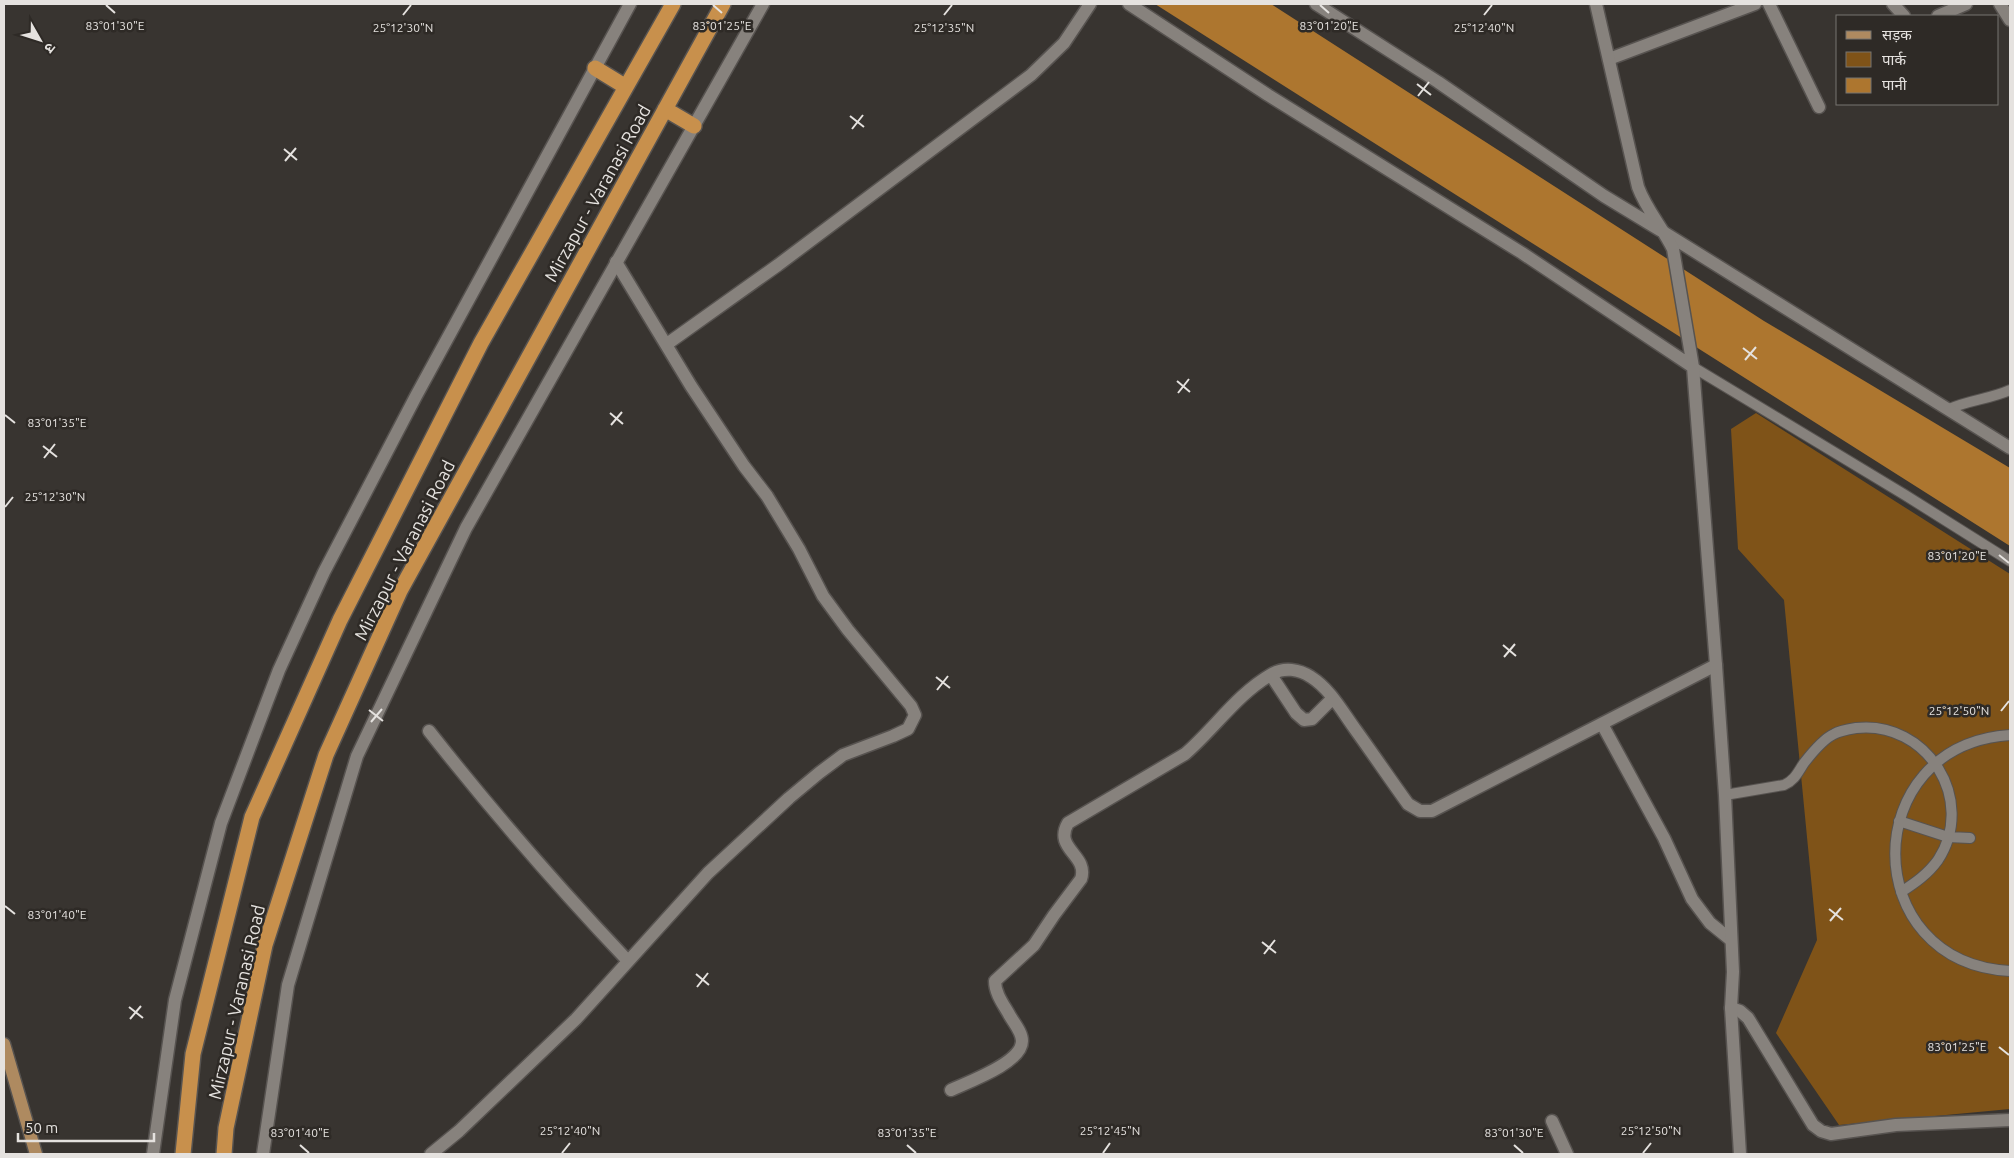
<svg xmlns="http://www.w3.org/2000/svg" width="2014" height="1158" font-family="Ubuntu,'Noto Sans Devanagari',sans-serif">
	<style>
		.green { fill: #7f5318 }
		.water { fill: #ad762f }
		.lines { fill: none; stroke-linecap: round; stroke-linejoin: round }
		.lane-casing { stroke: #575350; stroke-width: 12 }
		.street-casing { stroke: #575350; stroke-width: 15 }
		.secondary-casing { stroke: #575350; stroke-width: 15 }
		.primary-casing { stroke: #575350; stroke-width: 15 }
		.highway-casing { stroke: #575350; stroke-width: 18 }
		.lane { stroke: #87827d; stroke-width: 10 }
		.street { stroke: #87827d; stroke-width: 12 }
		.secondary { stroke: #87827d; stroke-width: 12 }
		.primary { stroke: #ae8a60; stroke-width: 12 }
		.highway { stroke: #c8904c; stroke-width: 15 }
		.ticks { fill: none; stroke: #e5e2df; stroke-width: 2 }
		.labels { text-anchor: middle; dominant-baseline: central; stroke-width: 5; stroke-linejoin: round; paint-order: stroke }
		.street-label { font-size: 18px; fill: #e5e2df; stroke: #2e2a26 }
		.ticks-label { font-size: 12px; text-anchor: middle; fill: #e5e2df; stroke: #2e2a26; stroke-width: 5; stroke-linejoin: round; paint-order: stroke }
	</style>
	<rect width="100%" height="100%" fill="#383430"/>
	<path class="green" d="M 1756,413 L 2010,574 L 2010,1109 L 1839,1125 L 1776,1033 L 1817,940 L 1784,600 L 1738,549 L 1731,429 Z"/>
	<path class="water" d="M 1155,4 L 1271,4 L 1764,321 L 2010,468 L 2010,546 Z"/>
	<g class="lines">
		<defs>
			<path id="lane" d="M 1693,367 L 1905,495 L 2010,561
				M 1949,409 C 1969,400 1990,399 2010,390
				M 2010,735 C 1857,745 1857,963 2010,971
				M 1725,795 L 1784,785 C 1795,780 1798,772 1804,763 C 1811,754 1823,739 1834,734 C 1839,731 1850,729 1856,728 C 1927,720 1977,800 1938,860 C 1928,874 1915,883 1901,892
				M 1899,821 L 1948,837 L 1970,838"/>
			<path id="street" d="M 1769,4 L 1819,107
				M 1893,4 L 1904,16
				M 2000,4 L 2010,20
				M 1938,16 L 1966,4
				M 1609,59 L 1755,4
				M 1665,233 L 2010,448
				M 667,344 L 778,265 L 1031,75 L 1064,43 L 1090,4
				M 1271,675 L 1296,713 L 1304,720 L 1312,719 L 1333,698
				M 1602,724 L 1664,838 L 1692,899 L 1710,923 L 1731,940
				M 429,731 C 492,811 558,887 628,961
				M 1731,1008 L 1740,1011 L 1748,1018 L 1813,1125 L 1821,1131 L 1831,1134 L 1896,1125 L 2010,1120
				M 951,1090 C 968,1082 1022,1063 1022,1041 C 1022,1032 1014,1023 1010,1016 C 1004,1005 995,994 995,981 L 1034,945 L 1054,915 L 1081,879 C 1089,855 1053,849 1068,823 L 1185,754 C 1215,728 1237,694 1272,674 C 1284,667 1299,669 1311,677 C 1330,689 1342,711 1355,729 C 1373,754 1390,779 1408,804 L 1420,811 L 1432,811 L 1716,665
				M 1552,1121 L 1567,1154
				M 431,1154 L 459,1131 L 576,1019 L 708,873 L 789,798 L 819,773 L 843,755 L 893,736 L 908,729 L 915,715 L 911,706 L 848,630 L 823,596 L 799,549 L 767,496 L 744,466 L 691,386 L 616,262"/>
			<path id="secondary" d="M 1129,4 L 1268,95 L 1522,253 L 1693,367
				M 1316,4 L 1438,82 L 1604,196 L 1660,230
				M 1596,4 L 1638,187 C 1646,209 1662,227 1673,249 L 1693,367 L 1716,665 L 1725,795 L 1733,972 L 1731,1008 L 1740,1154
				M 153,1154 L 175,1000 L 221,823 L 279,670 L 324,572 L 416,396 L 630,4
				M 263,1154 L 288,985 L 357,756 L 466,528 L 763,4"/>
			<path id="primary" d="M 4,1044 L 36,1154"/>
			<path id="highway" d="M 595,68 L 626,87
				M 665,109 L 694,126
				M 183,1154 L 193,1054 L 252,817 L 340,620 L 481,343 L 673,4
				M 224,1154 L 226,1128 L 265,945 L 326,755 L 400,591 L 723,4"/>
		</defs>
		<use href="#lane" class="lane-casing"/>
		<use href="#street" class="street-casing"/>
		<use href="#secondary" class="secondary-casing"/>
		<use href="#primary" class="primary-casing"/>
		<use href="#highway" class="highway-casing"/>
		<use href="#lane" class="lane"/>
		<use href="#street" class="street"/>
		<use href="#secondary" class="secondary"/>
		<use href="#primary" class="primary"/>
		<use href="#highway" class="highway"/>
	</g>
	<path class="ticks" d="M 106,5 L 115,13M 713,5 L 722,13M 1320,5 L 1329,13M 403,15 L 411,5M 944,15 L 952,5M 1484,15 L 1492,5M 1417,84 L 1431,95M 1418,96 L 1429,82M 850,116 L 864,127M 852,129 L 863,115M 284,149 L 297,160M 285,161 L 296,148M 1743,348 L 1757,359M 1745,360 L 1756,347M 1177,381 L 1190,392M 1178,393 L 1189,379M 610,413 L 623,424M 5,415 L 15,423M 611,425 L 622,412M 43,446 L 57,457M 44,458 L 55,444M 5,507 L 13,497M 1999,555 L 2009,563M 1503,645 L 1516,656M 1504,657 L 1515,644M 936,677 L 950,688M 937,690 L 948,676M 369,710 L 383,721M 2001,711 L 2009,701M 371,722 L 382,709M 5,906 L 15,914M 1829,909 L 1843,920M 1830,921 L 1841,908M 1262,942 L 1276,953M 1264,954 L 1275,940M 696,974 L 709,985M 697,987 L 708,973M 129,1007 L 143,1018M 130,1019 L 141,1006M 1999,1047 L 2009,1055M 300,1145 L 309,1153M 907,1145 L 916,1153M 1514,1145 L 1523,1153M 562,1153 L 570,1143M 1103,1153 L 1110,1143M 1643,1153 L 1651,1143"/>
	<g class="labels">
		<g class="street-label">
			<text transform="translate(597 193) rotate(-61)">Mirzapur - Varanasi Road</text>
			<text transform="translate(404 550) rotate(-63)">Mirzapur - Varanasi Road</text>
			<text transform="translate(236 1002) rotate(-77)">Mirzapur - Varanasi Road</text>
		</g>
	</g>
	<g class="ticks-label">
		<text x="1329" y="30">83°01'20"E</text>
		<text x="115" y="30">83°01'30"E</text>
		<text x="722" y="30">83°01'25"E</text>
		<text x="403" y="32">25°12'30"N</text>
		<text x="944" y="32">25°12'35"N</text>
		<text x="1484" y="32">25°12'40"N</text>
		<text x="57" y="427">83°01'35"E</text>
		<text x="55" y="501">25°12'30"N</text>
		<text x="1957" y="560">83°01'20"E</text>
		<text x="1959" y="715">25°12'50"N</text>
		<text x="57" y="919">83°01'40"E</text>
		<text x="1957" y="1051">83°01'25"E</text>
		<text x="570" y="1135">25°12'40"N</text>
		<text x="1110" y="1135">25°12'45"N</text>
		<text x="1651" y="1135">25°12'50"N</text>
		<text x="300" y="1137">83°01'40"E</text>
		<text x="907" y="1137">83°01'35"E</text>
		<text x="1514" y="1137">83°01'30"E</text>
	</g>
	<rect width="2014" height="1158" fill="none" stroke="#e5e2df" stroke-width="10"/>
	<rect x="1836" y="15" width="162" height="90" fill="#2e2a26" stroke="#777470"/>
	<rect x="1846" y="31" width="25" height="8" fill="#ae8a60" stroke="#777470"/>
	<text x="1882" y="40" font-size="15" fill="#e5e2df">सड़क</text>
	<rect x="1846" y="52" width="25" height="15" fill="#7f5318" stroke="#777470"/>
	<text x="1882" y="65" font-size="15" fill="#e5e2df">पार्क</text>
	<rect x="1846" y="78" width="25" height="15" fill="#ad762f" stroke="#777470"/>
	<text x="1882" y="90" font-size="15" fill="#e5e2df">पानी</text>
	<g transform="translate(40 40) rotate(129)" stroke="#2e2a26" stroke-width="4" paint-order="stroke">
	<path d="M0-4L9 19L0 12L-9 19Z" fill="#e5e2df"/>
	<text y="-8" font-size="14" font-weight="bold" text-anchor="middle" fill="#e5e2df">उ</text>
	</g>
	<path d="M18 1133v8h136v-8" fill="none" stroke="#e5e2df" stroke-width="2.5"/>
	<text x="25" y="1133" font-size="15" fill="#e5e2df" stroke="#2e2a26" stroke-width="4" paint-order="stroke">50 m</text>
</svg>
